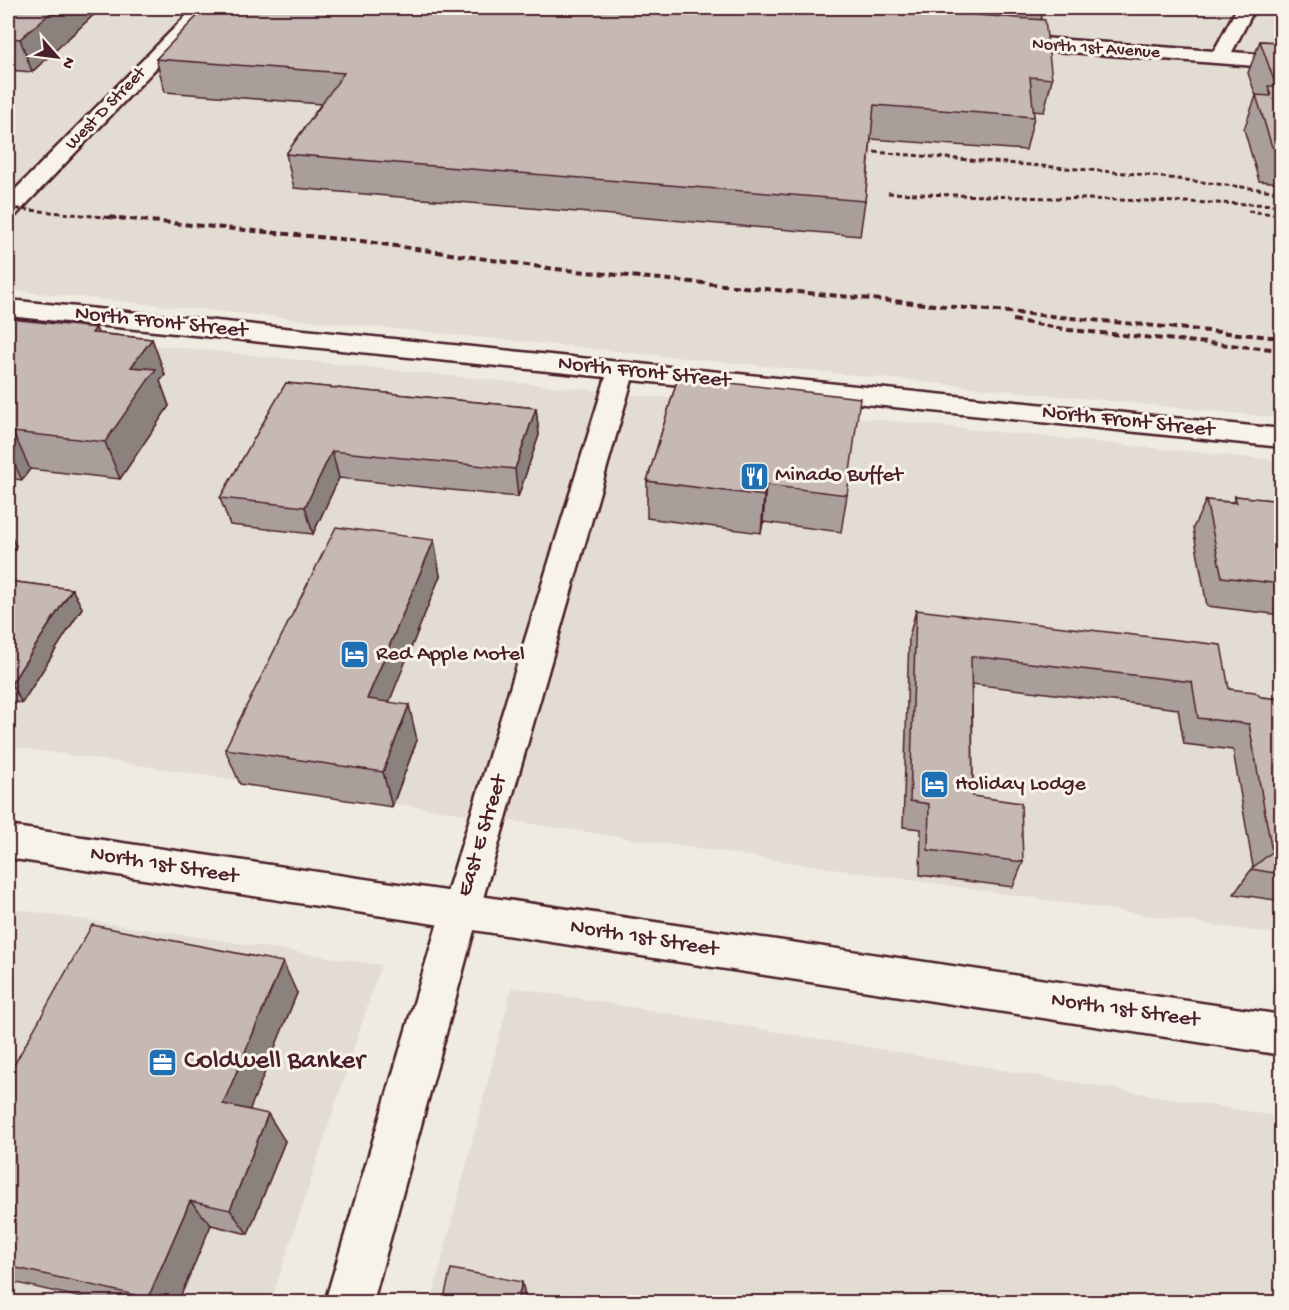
<svg xmlns="http://www.w3.org/2000/svg" width="1289" height="1310" font-family="'Gochi Hand',sans-serif">
	<style>
		.built { fill: #e3dcd2 }
		.lines { fill: none; stroke-linecap: round; stroke-linejoin: round }
		.minor-casing { stroke: #4a1f2b; stroke-width: 5 }
		.secondary-casing { stroke: #4a1f2b; stroke-width: 5 }
		.minor { fill: #f7f3e8; fill-rule: evenodd }
		.secondary { fill: #f7f3e8; fill-rule: evenodd }
		.rail-far1 { stroke: #4a1f2b; stroke-width: 3; stroke-dasharray: 5 3; stroke-linecap: butt }
		.rail { stroke: #4a1f2b; stroke-width: 4; stroke-dasharray: 7 4; stroke-linecap: butt }
		.wall { fill: #aa9e9a; stroke: #4a1f2b; stroke-width: 1.5 }
		.shaded-wall { fill: #8b817d; stroke: #4a1f2b; stroke-width: 1.5 }
		.building { fill: #c6b8b3; stroke: #4a1f2b; stroke-width: 1.5 }
		.labels { text-anchor: middle; dominant-baseline: central; stroke-width: 6; stroke-linejoin: round; paint-order: stroke }
		.far-street-label { font-size: 18px; fill: #4a1f2b; stroke: #f7f3e8 }
		.street-label { font-size: 22px; fill: #4a1f2b; stroke: #f7f3e8 }
		.poi-label { font-size: 22px; fill: #4a1f2b; stroke: #f7f3e8; text-anchor: start }
		.near-poi-label { font-size: 27px; fill: #4a1f2b; stroke: #f7f3e8; text-anchor: start }
	</style>
	<rect width="100%" height="100%" fill="#f0ebe0"/>
	<filter id="ink" filterUnits="userSpaceOnUse"><feTurbulence type="fractalNoise" baseFrequency=".0167" numOctaves="2"/><feDisplacementMap in="SourceGraphic" scale="12" xChannelSelector="R" yChannelSelector="G"/><feConvolveMatrix kernelMatrix="1 2 1 2 8 2 1 2 1" color-interpolation-filters="sRGB"/></filter>
	<g filter="url(#ink)">
		<path class="built" d="M 8,8 L 1281,8 L 1281,418 L 8,290 Z
			M 8,330 L 1281,461 L 1281,935 L 8,746 Z
			M 8,908 L 381,965 L 271,1302 L 8,1302 Z
			M 512,987 L 1281,1117 L 1281,1302 L 431,1302 Z"/>
		<g class="lines">
			<defs>
				<path id="minor" d="M 194,8 L 213,8 L 16,215 L 8,217 L 8,197 Z
					M 1237,8 L 1255,8 L 1232,52 L 1282,56 L 1282,68 L 1002,47 L 995,45 L 993,41 L 995,37 L 1002,35 L 1214,51 Z
					M 8,300 L 1282,429 L 1282,447 L 632,380 L 479,912 L 373,1302 L 325,1302 L 441,912 L 606,377 L 8,316 Z"/>
				<path id="secondary" d="M 8,826 L 1282,1015 L 1282,1055 L 8,858 Z"/>
			</defs>
			<use href="#minor" class="minor-casing"/>
			<use href="#secondary" class="secondary-casing"/>
			<use href="#minor" class="minor"/>
			<use href="#secondary" class="secondary"/>
			<path class="rail-far1" d="M 874,152 L 1137,174 L 1282,192
				M 888,193 L 1282,205
				M 8,208 L 124,219
				M 1248,211 L 1282,215"/>
			<path class="rail" d="M 108,217 L 361,241 L 555,269 L 1282,338
				M 1013,320 L 1069,330 L 1282,350"/>
		</g>
		<path class="wall" d="M 8,8 L 101,8 L 32,72 L 8,70 Z
			M 205,8 L 1044,8 L 1041,19 L 1052,79 L 1044,112 L 1033,111 L 1034,117 L 1026,150 L 871,139 L 865,201 L 860,236 L 294,188 L 286,154 L 321,104 L 165,92 L 156,59 Z
			M 1260,41 L 1281,42 L 1281,183 L 1259,181 L 1244,129 L 1256,96 L 1248,73 Z
			M 8,322 L 96,328 L 98,333 L 152,339 L 165,375 L 160,381 L 169,406 L 120,479 L 30,469 L 22,480 L 8,478 Z
			M 678,377 L 847,495 L 841,532 L 763,522 L 761,533 L 647,518 L 647,481 Z
			M 286,383 L 536,408 L 539,435 L 518,497 L 339,478 L 313,534 L 230,525 L 220,498 Z
			M 1235,496 L 1281,501 L 1281,615 L 1207,606 L 1193,528 L 1206,500 L 1233,502 Z
			M 434,540 L 440,576 L 389,702 L 417,740 L 392,807 L 240,784 L 225,749 Z
			M 8,581 L 72,589 L 82,608 L 22,703 L 8,701 Z
			M 916,610 L 1261,697 L 1281,699 L 1281,897 L 1280,897 L 1275,900 L 1234,894 L 1253,867 L 1233,750 L 1184,744 L 1178,709 L 972,684 L 973,796 L 1023,862 L 1013,887 L 920,875 L 921,829 L 903,827 L 909,637 Z
			M 297,993 L 249,1110 L 285,1141 L 248,1234 L 211,1225 L 178,1302 L 100,1302 L 8,1281 L 8,1076 Z"/>
		<path class="shaded-wall" d="M 56,8 L 101,8 L 32,72 L 20,39 Z
			M 96,328 L 110,364 L 92,333 Z
			M 152,339 L 165,375 L 160,381 L 169,406 L 120,479 L 105,442 L 131,367 Z
			M 536,408 L 539,435 L 518,497 L 515,469 Z
			M 13,432 L 30,469 L 22,480 L 8,450 L 8,439 Z
			M 332,451 L 339,478 L 313,534 L 305,507 Z
			M 766,485 L 763,522 L 761,533 L 764,496 Z
			M 8,531 L 16,546 L 8,558 Z
			M 434,540 L 440,576 L 376,735 L 367,699 Z
			M 72,589 L 82,608 L 22,703 L 11,684 Z
			M 409,705 L 417,740 L 392,807 L 383,772 Z
			M 1281,891 L 1281,895 L 1275,900 Z
			M 283,962 L 297,993 L 241,1131 L 223,1104 Z
			M 268,1114 L 285,1141 L 248,1234 L 230,1210 Z
			M 190,1201 L 211,1225 L 178,1302 L 153,1302 L 148,1298 Z
			M 522,1282 L 526,1299 L 525,1302 L 517,1302 Z"/>
		<path class="building" d="M 8,8 L 56,8 L 20,39 L 8,38 Z
			M 205,8 L 877,8 L 1045,20 L 1052,79 L 1030,77 L 1034,117 L 874,105 L 865,201 L 286,154 L 344,73 L 156,59 Z
			M 1260,41 L 1281,42 L 1281,148 L 1272,147 L 1256,95 L 1271,96 L 1268,86 L 1276,86 Z
			M 10,319 L 96,328 L 92,333 L 152,339 L 131,367 L 156,369 L 105,442 L 13,432 L 8,439 L 8,322 Z
			M 678,377 L 860,398 L 847,495 L 766,485 L 764,496 L 647,481 Z
			M 286,383 L 536,408 L 515,469 L 332,451 L 305,507 L 220,498 Z
			M 1235,496 L 1281,501 L 1281,584 L 1222,577 L 1206,500 L 1237,503 Z
			M 336,527 L 434,540 L 367,699 L 409,705 L 383,772 L 225,749 Z
			M 8,581 L 72,589 L 11,684 L 8,683 Z
			M 916,610 L 1221,645 L 1229,689 L 1255,692 L 1261,697 L 1281,699 L 1281,874 L 1251,869 L 1272,852 L 1249,724 L 1198,718 L 1192,682 L 971,656 L 973,796 L 1021,803 L 1023,862 L 928,850 L 929,804 L 910,801 Z
			M 92,925 L 283,962 L 223,1104 L 268,1114 L 230,1210 L 190,1201 L 148,1298 L 8,1266 L 8,1076 Z
			M 451,1269 L 522,1282 L 517,1302 L 443,1302 Z"/>
	</g>
	<defs>
		<symbol id="restaurant-square" viewBox="-11 -11 22 22"><rect x="-9" y="-9" width="18" height="18" rx="4" fill="#1f6fb2" stroke="#f7f3e8"/><path d="M-5-6h1v4h1v-4h1v4h1v-4h1v5L-1.5 .5V6h-2V.5L-5-1ZM5-6V6H3V1.5H1.5Q1.5-4 5-6Z" fill="#fff"/></symbol>
		<symbol id="hotel-square" viewBox="-11 -11 22 22"><rect x="-9" y="-9" width="18" height="18" rx="4" fill="#1f6fb2" stroke="#f7f3e8"/><path d="M-6-4.5h1.5V1H6V5H4.5V3h-9V5H-6ZM-4 0a1.8 1.8 0 1 1 3.6 0ZM.5 0V-2.5h3Q6-2.5 6 0Z" fill="#fff"/></symbol>
		<symbol id="office-square" viewBox="-11 -11 22 22"><rect x="-9" y="-9" width="18" height="18" rx="4" fill="#1f6fb2" stroke="#f7f3e8"/><path d="M-6-3h4V-5.5h4V-3h4V5H-6ZM-1-4.5V-3h2v-1.5ZM-6 0V1H6V0Z" fill="#fff"/></symbol>
	</defs>
	<g fill-rule="evenodd">
		<use href="#restaurant-square" x="738" y="460" width="33" height="33"/>
		<use href="#hotel-square" x="338" y="638" width="33" height="33"/>
		<use href="#hotel-square" x="918" y="768" width="33" height="33"/>
		<use href="#office-square" x="146" y="1046" width="33" height="33"/>
	</g>
	<g class="labels">
		<g class="far-street-label">
			<text transform="translate(1096 49) rotate(4)">North 1st Avenue</text>
			<text transform="translate(106 109) rotate(-46)">West D Street</text>
		</g>
		<g class="street-label">
			<text transform="translate(161 323) rotate(6)">North Front Street</text>
			<text transform="translate(644 373) rotate(6)">North Front Street</text>
			<text transform="translate(1128 422) rotate(6)">North Front Street</text>
			<text transform="translate(483 836) rotate(-73)">East E Street</text>
			<text transform="translate(164 866) rotate(9)">North 1st Street</text>
			<text transform="translate(644 939) rotate(9)">North 1st Street</text>
			<text transform="translate(1125 1011) rotate(8)">North 1st Street</text>
		</g>
		<g class="poi-label">
			<text x="775" y="476">Minado Buffet</text>
			<text x="376" y="655">Red Apple Motel</text>
			<text x="955" y="785">Holiday Lodge</text>
		</g>
		<g class="near-poi-label">
			<text x="184" y="1062">Coldwell Banker</text>
		</g>
	</g>
	<rect width="1289" height="1310" fill="none" stroke="#f7f3e8" stroke-width="30"/>
	<rect x="15" y="15" width="1259" height="1280" fill="none" stroke="#4a1f2b" stroke-width="2" filter="url(#ink)"/>
	<g transform="translate(57 57) rotate(118)" stroke="#f7f3e8" stroke-width="4.5" paint-order="stroke">
	<path d="M0-4.5L10 22L0 15L-10 22Z" fill="#4a1f2b"/>
	<text y="-9" font-size="16" font-weight="bold" text-anchor="middle" fill="#4a1f2b">N</text>
	</g>
</svg>
